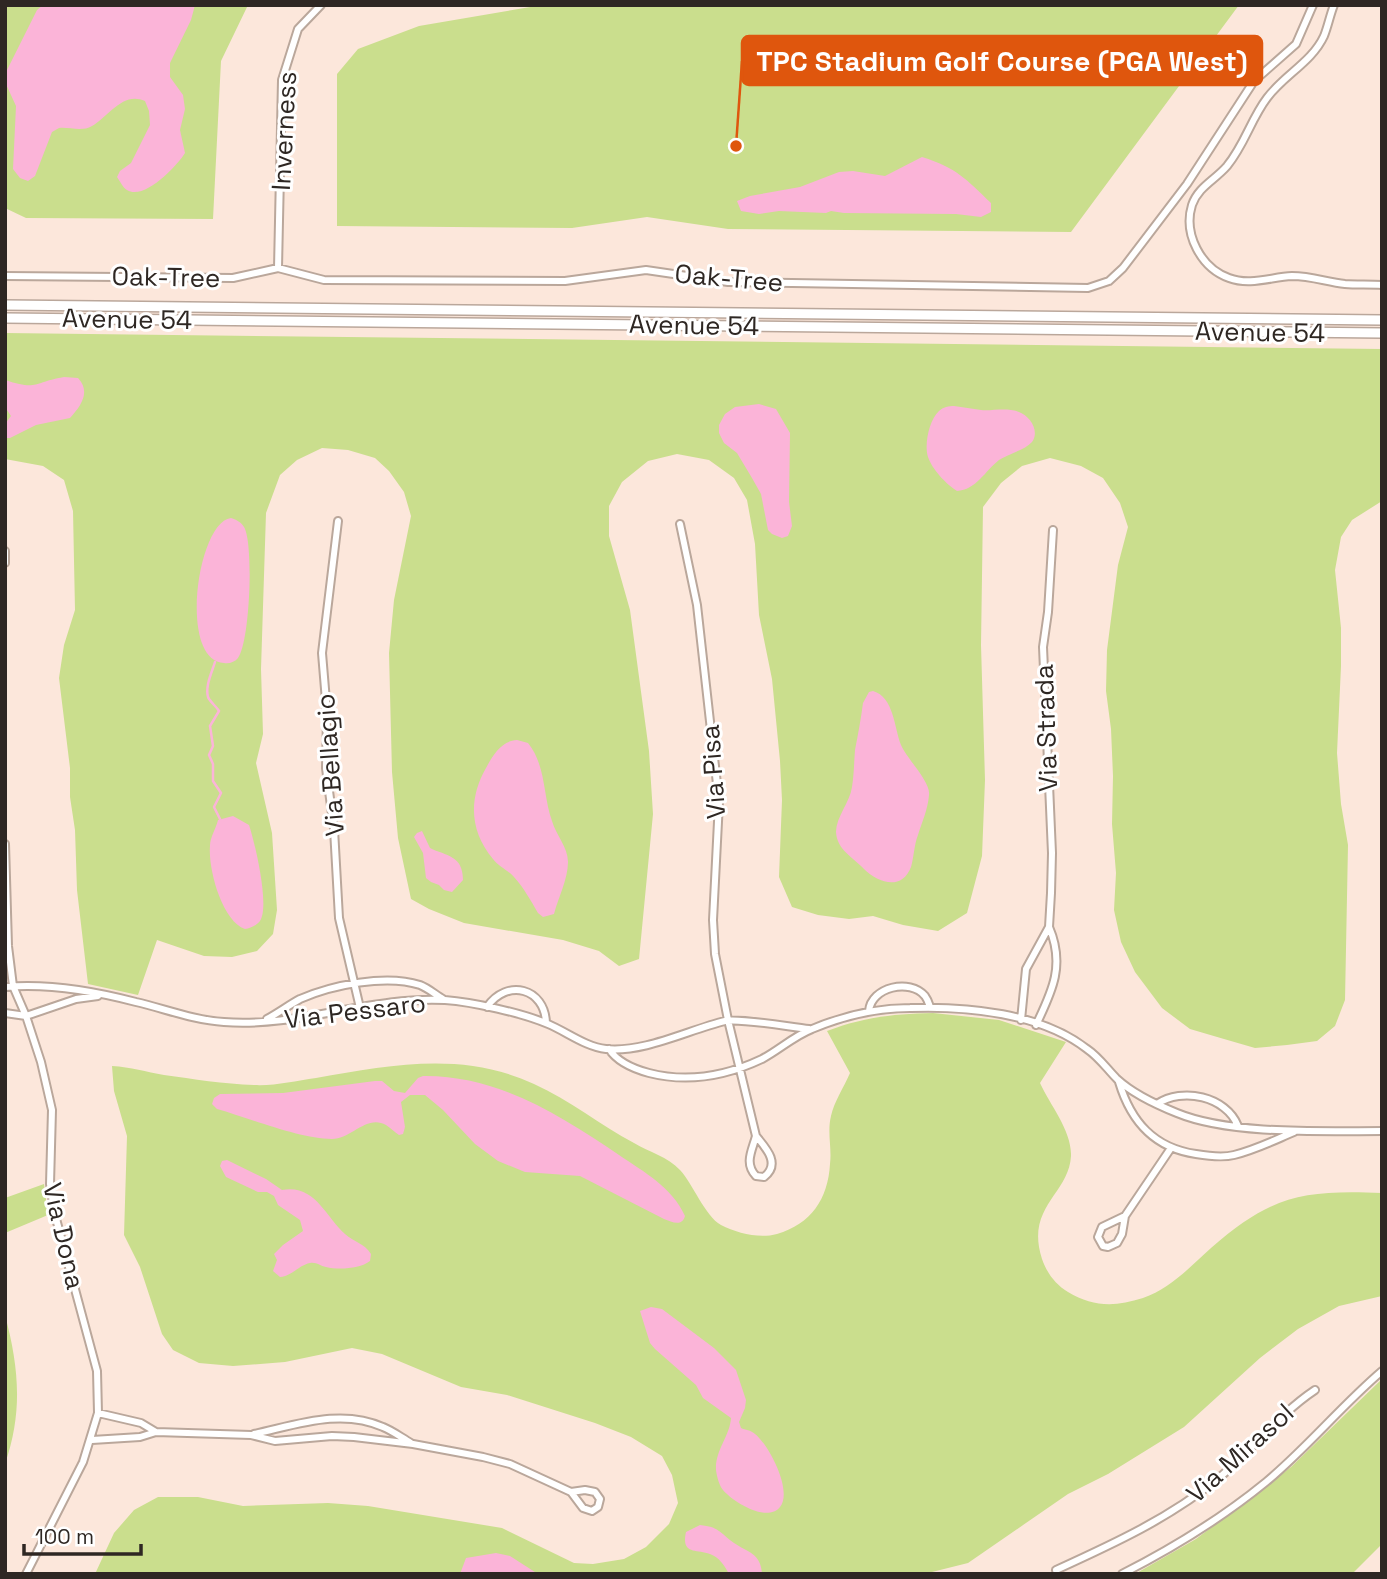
<svg xmlns="http://www.w3.org/2000/svg" width="1387" height="1579" font-family="'Space Grotesk',sans-serif">
	<style>
		.green { fill: #cade8d }
		.water { fill: #fbb4d8 }
		.lines { fill: none; stroke-linecap: round; stroke-linejoin: round }
		.stream { stroke: #fbb4d8; stroke-width: 2.5 }
		.street-casing { stroke: #baa79b; stroke-width: 10 }
		.secondary-casing { stroke: #baa79b; stroke-width: 12 }
		.street { stroke: #fff; stroke-width: 6 }
		.secondary { stroke: #fff; stroke-width: 9 }
		.labels { text-anchor: middle; dominant-baseline: central; stroke-width: 6; stroke-linejoin: round; paint-order: stroke }
		.street-label { font-size: 26px; fill: #2e2723; stroke: #fff }
		.leader { fill: none; stroke: #df560d; stroke-width: 2.5 }
		.callout-dot { fill: #df560d; stroke: #fff; stroke-width: 2.5 }
		.callout { fill: #df560d; stroke: #df560d; stroke-width: 2.5 }
		.callout-label { font-size: 28px; text-anchor: middle; font-weight: bold; fill: #fff }
	</style>
	<rect width="100%" height="100%" fill="#fce7db"/>
	<path class="green" d="M 5,5 L 248,5 L 221,61 L 213,219 L 26,218 L 5,208 Z
		M 542,5 L 1239,5 L 1071,232 L 728,229 L 647,217 L 572,228 L 337,226 L 337,74 L 358,49 L 419,26 Z
		M 5,333 L 1382,349 L 1382,501 L 1352,520 L 1341,537 L 1335,570 L 1341,628 L 1341,666 L 1337,753 L 1341,804 L 1348,845 L 1345,1000 L 1335,1026 L 1317,1041 L 1287,1045 L 1255,1048 L 1224,1039 L 1190,1029 L 1162,1008 L 1135,972 L 1121,942 L 1114,910 L 1116,873 L 1112,824 L 1113,776 L 1111,729 L 1106,691 L 1107,650 L 1118,565 L 1128,527 L 1120,503 L 1103,478 L 1081,466 L 1050,458 L 1022,466 L 1001,483 L 983,507 L 981,645 L 985,780 L 982,856 L 967,913 L 938,931 L 903,925 L 873,916 L 849,919 L 818,915 L 792,907 L 779,877 L 782,800 L 780,761 L 772,679 L 759,615 L 755,544 L 747,500 L 734,478 L 709,460 L 677,454 L 648,461 L 622,482 L 609,506 L 609,536 L 630,610 L 649,751 L 653,814 L 639,959 L 619,966 L 599,951 L 563,940 L 464,923 L 429,909 L 411,899 L 398,838 L 392,772 L 389,653 L 394,600 L 411,516 L 404,492 L 389,471 L 375,458 L 348,450 L 322,448 L 297,460 L 280,475 L 266,513 L 261,669 L 263,734 L 256,763 L 272,833 L 277,910 L 273,934 L 257,951 L 232,957 L 204,956 L 157,940 L 138,995 L 88,984 L 77,890 L 75,830 L 70,797 L 70,768 L 59,678 L 64,645 L 75,610 L 73,511 L 64,480 L 43,466 L 5,459 Z
		M 933,1013 L 999,1020 L 1066,1042 L 1040,1083 C 1050,1105 1072,1131 1071,1156 C 1069,1194 1025,1207 1042,1259 C 1047,1273 1055,1284 1068,1292 C 1093,1307 1115,1307 1143,1298 C 1171,1288 1190,1267 1211,1248 C 1272,1195 1303,1190 1382,1193 L 1382,1296 L 1339,1306 L 1298,1329 L 1260,1358 L 1184,1427 L 1108,1474 L 1068,1494 L 968,1563 L 924,1574 L 95,1574 L 114,1533 L 134,1510 L 158,1497 L 198,1497 L 243,1506 L 328,1503 L 368,1506 L 502,1528 L 574,1563 L 593,1564 L 624,1559 L 646,1547 L 669,1524 L 678,1503 L 672,1475 L 662,1456 L 631,1437 L 595,1423 L 507,1395 L 461,1387 L 382,1354 L 352,1348 L 285,1362 L 233,1366 L 199,1363 L 173,1350 L 162,1334 L 140,1267 L 124,1235 L 127,1136 L 114,1091 L 112,1066 C 131,1067 146,1072 164,1075 C 193,1079 224,1084 254,1085 C 275,1086 295,1081 316,1078 C 391,1065 463,1051 534,1084 C 570,1100 600,1125 634,1143 C 649,1152 668,1157 680,1170 C 693,1184 705,1216 721,1225 C 737,1233 759,1239 777,1234 C 811,1224 828,1199 830,1164 C 832,1148 827,1132 831,1116 C 834,1102 844,1087 850,1073 L 827,1031 C 864,1017 893,1014 933,1013 Z
		M 44,1184 L 48,1215 L 5,1233 L 5,1198 Z
		M 5,1315 C 19,1368 23,1411 5,1464 Z
		M 1382,1379 L 1382,1544 L 1352,1574 L 1135,1574 L 1196,1539 L 1291,1467 Z"/>
	<path class="water" d="M 43,5 L 195,5 L 191,20 L 170,63 L 170,77 L 183,95 L 185,109 L 180,130 L 185,153 C 177,166 144,201 127,190 C 123,188 120,181 117,177 L 120,171 L 131,163 L 150,125 L 149,111 L 145,101 C 123,91 109,116 92,126 C 82,132 70,127 59,128 L 52,132 L 35,176 L 28,181 L 20,178 L 13,169 L 16,106 L 5,82 L 5,74 L 37,10 Z
		M 922,157 C 957,168 966,179 991,203 L 991,212 L 981,217 L 956,214 L 844,213 L 831,211 L 826,213 L 779,211 L 759,214 L 741,211 L 737,201 L 750,196 L 800,187 L 839,172 L 853,171 L 885,176 Z
		M 64,377 L 78,378 C 91,392 81,406 70,418 L 36,425 L 10,438 L 5,438 L 5,424 L 11,416 L 5,407 L 5,380 C 38,391 34,382 64,377 Z
		M 759,404 L 776,409 L 790,433 L 789,502 L 792,526 L 788,536 L 782,538 L 772,534 L 768,530 L 761,494 L 752,478 L 737,453 L 724,443 L 719,433 L 719,425 L 725,414 L 735,407 Z
		M 954,406 C 963,407 972,409 981,410 C 993,411 1007,407 1019,412 C 1030,416 1040,431 1032,442 C 1025,450 1008,454 999,460 C 985,471 976,490 957,491 C 946,484 932,469 928,457 C 924,445 929,420 939,411 C 943,407 949,406 954,406 Z
		M 231,518 C 237,520 241,522 244,527 C 254,543 250,642 238,658 C 235,662 229,664 224,663 C 178,661 197,522 231,518 Z
		M 873,691 C 894,697 894,727 901,745 C 907,759 931,782 929,795 C 928,809 922,822 918,835 C 914,845 914,857 911,867 C 902,891 878,883 864,869 C 853,857 837,850 836,832 C 836,817 850,802 852,787 C 854,775 854,762 855,750 C 858,734 861,719 863,703 L 869,692 Z
		M 517,740 L 528,743 C 546,765 543,796 552,821 C 556,835 568,847 568,862 C 568,879 558,898 554,914 L 543,917 L 538,913 C 531,901 524,888 514,877 C 508,870 499,867 493,859 C 470,832 468,799 486,768 C 493,755 501,741 517,740 Z
		M 233,816 L 249,825 C 255,843 270,906 260,921 C 256,926 250,928 245,929 C 222,921 208,869 210,846 C 210,837 216,829 218,820 Z
		M 422,831 L 430,848 C 446,856 463,855 463,880 L 452,892 L 444,890 L 439,885 L 431,882 L 426,878 L 423,853 L 414,837 L 417,833 Z
		M 423,1076 C 497,1075 560,1115 619,1155 C 644,1172 672,1187 685,1216 C 682,1227 672,1222 664,1219 L 580,1176 L 525,1172 L 498,1161 L 475,1144 L 443,1110 L 425,1095 L 410,1095 L 401,1102 L 405,1127 L 403,1134 L 399,1135 C 394,1132 391,1128 386,1125 C 367,1114 351,1139 332,1139 C 300,1139 249,1118 217,1109 L 212,1104 L 214,1098 L 220,1094 L 283,1093 L 375,1081 L 382,1081 L 394,1091 L 405,1093 L 418,1078 Z
		M 227,1160 L 266,1179 L 282,1190 C 315,1184 325,1216 345,1234 C 354,1242 364,1243 371,1254 L 370,1261 C 360,1269 338,1270 326,1267 C 320,1266 317,1262 310,1263 C 299,1265 292,1276 280,1277 L 273,1271 L 277,1260 L 274,1254 L 283,1245 L 303,1231 L 300,1220 L 278,1205 L 274,1196 L 267,1192 L 258,1192 L 226,1177 L 220,1166 L 222,1161 Z
		M 651,1307 L 662,1309 L 714,1348 L 736,1370 L 746,1400 L 745,1408 L 739,1422 L 741,1428 C 745,1430 751,1430 755,1434 C 769,1445 793,1491 780,1507 C 767,1523 733,1502 723,1490 C 719,1485 717,1477 716,1470 C 715,1450 730,1436 731,1418 L 703,1398 L 696,1385 L 655,1349 L 650,1343 L 640,1311 Z
		M 700,1525 C 719,1527 719,1532 734,1543 C 747,1552 761,1553 762,1574 L 729,1574 C 725,1566 719,1557 710,1554 C 696,1549 681,1555 686,1532 Z
		M 496,1553 L 510,1556 L 538,1574 L 460,1574 L 466,1558 Z"/>
	<g class="lines">
		<path class="stream" d="M 215,662 C 212,672 205,686 208,697 C 210,702 216,706 219,711 L 210,726 L 213,746 L 209,755 L 213,764 L 213,781 L 221,793 L 214,807 L 220,819"/>
		<defs>
			<path id="street" d="M 1334,5 C 1330,15 1328,26 1324,36 C 1312,62 1284,75 1267,98 C 1251,119 1245,144 1227,166 C 1215,180 1198,187 1192,205 C 1183,234 1201,268 1229,278 C 1250,286 1271,277 1292,276 C 1311,276 1327,282 1345,284 C 1357,285 1369,284 1382,285
				M 278,268 L 282,80 L 298,29 L 321,5
				M 5,276 L 233,278 L 278,268 L 324,280 L 565,281 L 646,270 L 728,282 L 1088,288 L 1109,281 L 1123,268 L 1187,184 L 1254,81 L 1296,44 L 1313,5
				M 338,521 L 322,653 L 327,713 L 326,768 L 334,829 L 339,918 L 360,1008
				M 680,524 L 697,605 L 719,802 L 713,920 L 715,954 L 728,1020 L 756,1136 C 766,1148 781,1164 764,1177 L 756,1176 C 744,1163 752,1151 756,1136
				M 5,551 L 5,563
				M 5,844 L 8,946 L 13,986 L 26,1016 L 41,1062 L 52,1110 L 50,1184 L 55,1215 L 97,1371 L 98,1413 L 83,1462 L 26,1574
				M 5,987 C 49,983 94,991 136,1002 C 166,1009 193,1020 224,1022 C 298,1028 370,996 445,1000 C 473,1002 522,1013 548,1024 C 567,1032 586,1047 606,1049 C 644,1053 688,1030 725,1021 C 740,1018 790,1027 809,1029
				M 487,1007 C 507,978 545,988 546,1023
				M 869,1011 C 871,987 910,978 925,996 C 928,1000 929,1004 930,1007
				M 5,1013 L 26,1016 L 76,999 L 98,996
				M 267,1019 C 278,1013 289,1005 300,999 C 332,985 386,974 420,985 C 428,988 436,995 443,999
				M 1021,1020 L 1026,969 L 1049,927 L 1051,893 L 1052,853 L 1043,647 L 1048,612 L 1053,530
				M 1036,1025 C 1053,990 1065,964 1049,927
				M 609,1049 C 618,1063 634,1069 649,1073 C 688,1083 726,1076 762,1059 C 779,1050 794,1036 812,1029 C 843,1016 876,1008 910,1008 C 967,1006 1041,1013 1087,1049 C 1099,1057 1107,1069 1117,1079 C 1132,1093 1157,1105 1177,1113 C 1230,1135 1323,1131 1382,1131
				M 1119,1082 C 1131,1122 1154,1148 1196,1154 C 1208,1156 1222,1158 1234,1155 C 1255,1150 1275,1140 1294,1132
				M 1157,1104 C 1182,1087 1226,1096 1238,1126
				M 1125,1216 L 1102,1227 L 1098,1237 L 1103,1246 L 1108,1247 L 1117,1243 L 1122,1234 L 1125,1216 L 1171,1148
				M 98,1413 L 141,1423 L 156,1432
				M 254,1434 C 296,1425 341,1408 383,1427 C 393,1431 402,1438 411,1443
				M 92,1440 L 140,1437 L 156,1432 L 251,1435 L 275,1441 L 332,1436 L 354,1437 L 413,1444 L 483,1457 L 510,1464 L 571,1492 L 583,1508 L 592,1511 L 598,1507 L 600,1499 L 595,1492 L 585,1490 L 571,1492
				M 1057,1574 L 1056,1570 C 1113,1544 1170,1518 1220,1477 C 1253,1449 1279,1414 1315,1390
				M 1122,1574 C 1173,1548 1222,1518 1266,1482 C 1307,1448 1341,1406 1382,1371"/>
			<path id="secondary" d="M 5,305 L 1382,320
				M 5,318 L 1382,333"/>
		</defs>
		<use href="#street" class="street-casing"/>
		<use href="#secondary" class="secondary-casing"/>
		<use href="#street" class="street"/>
		<use href="#secondary" class="secondary"/>
	</g>
	<g class="labels">
		<g class="street-label">
			<text transform="translate(284 131) rotate(-87)">Inverness</text>
			<text transform="translate(166 277) rotate(1)">Oak-Tree</text>
			<text transform="translate(729 278) rotate(5)">Oak-Tree</text>
			<text transform="translate(127 319) rotate(1)">Avenue 54</text>
			<text transform="translate(694 325) rotate(1)">Avenue 54</text>
			<text transform="translate(1260 332) rotate(1)">Avenue 54</text>
			<text transform="translate(1046 728) rotate(-92)">Via Strada</text>
			<text transform="translate(330 765) rotate(-94)">Via Bellagio</text>
			<text transform="translate(713 772) rotate(-94)">Via Pisa</text>
			<text transform="translate(355 1011) rotate(-7)">Via Pessaro</text>
			<text transform="translate(64 1236) rotate(77)">Via Dona</text>
			<text transform="translate(1240 1453) rotate(-42)">Via Mirasol</text>
		</g>
	</g>
	<path class="leader" d="M736 146L742 61"/>
	<circle class="callout-dot" cx="736" cy="146" r="7"/>
	<rect class="callout" x="742" y="36" width="520" height="49" rx="7"/>
	<g class="callout-label">
		<text x="1002" y="71">TPC Stadium Golf Course (PGA West)</text>
	</g>
	<rect width="1387" height="1579" fill="none" stroke="#2e2723" stroke-width="14"/>
	<path d="M24 1544v10h117v-10" fill="none" stroke="#2e2723" stroke-width="3.5"/>
	<text x="35" y="1544" font-size="21" fill="#2e2723" stroke="#ffffff" stroke-width="5" paint-order="stroke">100 m</text>
</svg>
